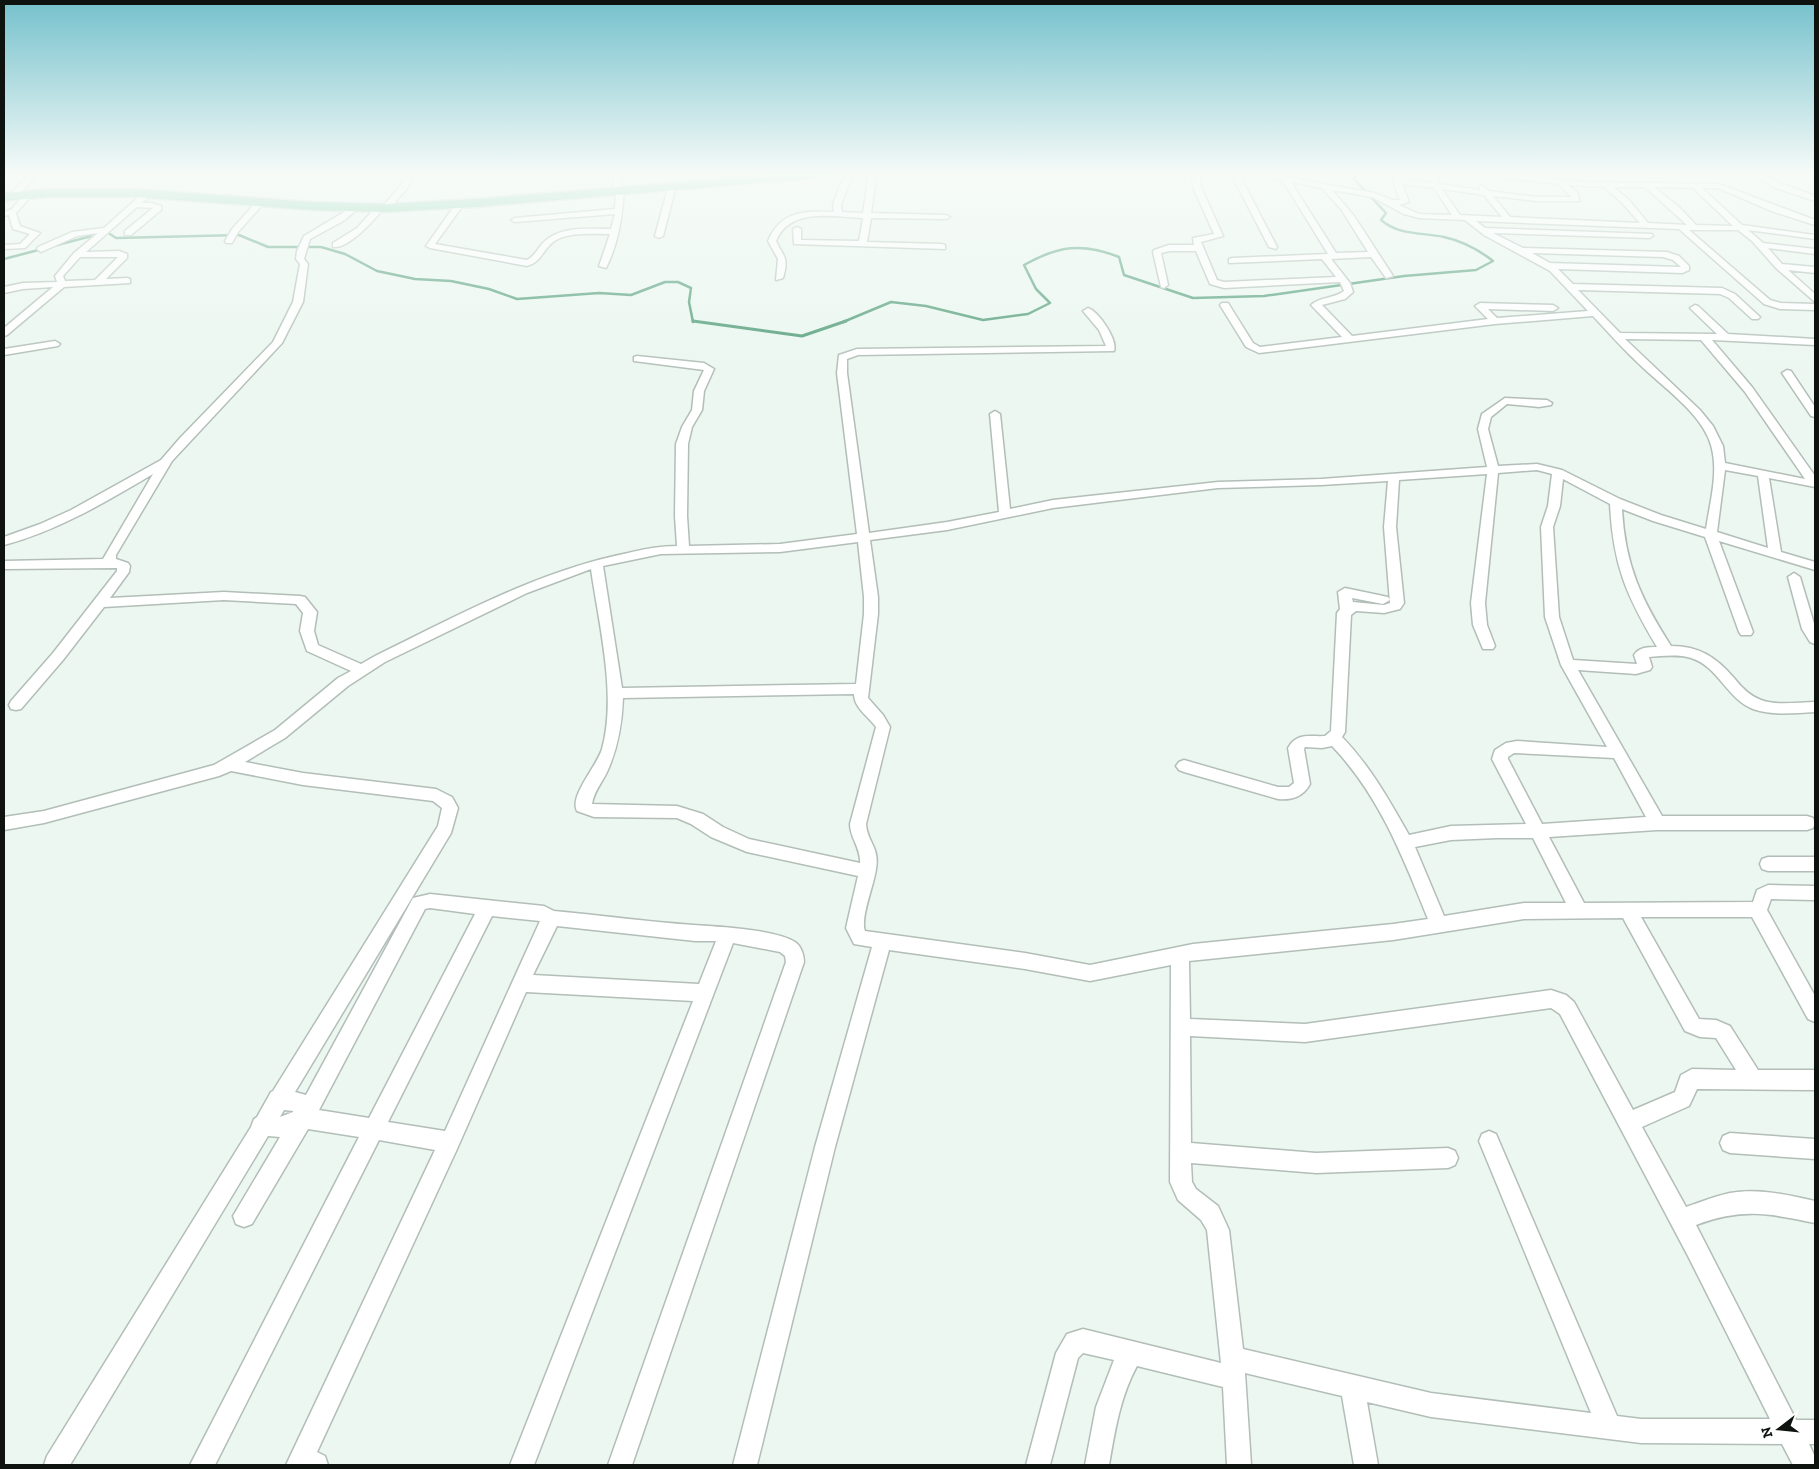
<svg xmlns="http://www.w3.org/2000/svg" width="1819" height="1469" font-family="'Zilla Slab',serif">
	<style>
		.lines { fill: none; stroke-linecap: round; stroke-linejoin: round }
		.stream-far1 { stroke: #4e9b76; stroke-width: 2.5 }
		.stream { stroke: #4e9b76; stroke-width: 3 }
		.minor-casing { stroke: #b2beb7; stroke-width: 3 }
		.trunk-casing { stroke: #d4d5d4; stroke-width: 3 }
		.minor { fill: #fff; fill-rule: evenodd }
		.trunk { fill: #6ec89e; fill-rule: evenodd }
	</style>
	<rect width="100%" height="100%" fill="#ebf7f0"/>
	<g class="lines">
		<path class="stream-far1" d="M 1632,172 L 1662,175 L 1666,172
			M 1714,172 L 1734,174 L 1746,172
			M 4,259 L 107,232 L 116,238 L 239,235 L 268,247 L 321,247 L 345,254 L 377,271 L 415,279 L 451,281 L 489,289 L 517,299 L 599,293 L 631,295 L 665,282 L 678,282 L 691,288 L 689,302 L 693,322
			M 843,322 L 891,302 L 926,306 L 983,320 L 1028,314 L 1050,303 L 1036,289 L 1024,265 C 1058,246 1082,242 1119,257 L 1124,275 L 1193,298 L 1264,296 L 1404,276 L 1476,270 L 1493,261 C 1479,250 1462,241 1444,237 C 1421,232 1400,236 1381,220 L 1386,213 L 1353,178 L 1364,172"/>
		<path class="stream" d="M 693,321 L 802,336 L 846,321"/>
		<defs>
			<path id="minor" d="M 32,172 L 40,172 L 19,195 L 13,195 L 13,191 Z
				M 408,172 L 416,172 L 408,187 L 391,207 L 385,207 L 384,205 L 402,184 Z
				M 614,172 L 622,172 L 621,188 L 624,190 C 622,217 619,242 606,268 L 599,266 L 610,234 C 594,234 570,232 556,240 C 543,248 542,262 527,266 L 430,248 L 426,246 L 457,202 L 460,202 L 464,204 L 435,244 L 527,260 C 537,255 539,244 549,238 C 565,226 593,229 611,229 L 615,214 L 515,222 L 511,220 L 515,218 L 615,209 L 616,190 L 613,188 Z
				M 869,172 L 877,172 L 871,213 L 946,215 L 950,217 L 946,219 L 871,218 L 867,242 L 942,244 L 945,245 L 945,249 L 794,244 L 793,229 L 797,227 L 801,229 L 801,240 L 859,241 L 863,218 C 833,217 790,207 776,241 C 784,258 789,257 783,278 L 776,280 L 778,259 L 768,241 C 781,210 805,211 834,212 L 833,204 L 843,179 L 847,177 L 851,179 L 841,204 L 842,212 L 863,213 Z
				M 1192,172 L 1200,172 L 1201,187 L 1223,236 L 1201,242 L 1217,280 L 1224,282 L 1336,277 L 1322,259 L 1229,263 L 1229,259 L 1232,258 L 1328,254 L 1283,181 L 1242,172 L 1258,172 L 1374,193 L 1392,200 L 1400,200 L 1393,181 L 1401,172 L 1405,174 L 1402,179 L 1432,183 L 1428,172 L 1436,172 L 1439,184 L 1480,190 L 1480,186 L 1483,186 L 1489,191 L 1536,197 L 1572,197 L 1558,184 L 1472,174 L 1468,172 L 1491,172 L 1580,182 L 1719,184 L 1815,220 L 1815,225 L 1774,212 L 1718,188 L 1702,188 L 1742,225 L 1815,235 L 1815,239 L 1748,230 L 1763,243 L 1815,249 L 1815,254 L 1768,248 L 1782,264 L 1815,267 L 1815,273 L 1788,270 L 1815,294 L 1815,302 L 1776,268 L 1752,241 L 1738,230 L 1689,230 L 1770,300 L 1781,303 L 1815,304 L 1815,310 L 1780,309 L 1764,304 L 1679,229 L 1476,221 L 1485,228 L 1652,234 L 1653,236 L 1649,238 L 1493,233 L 1523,248 L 1667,252 L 1679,256 L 1689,266 L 1689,270 L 1682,273 L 1558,269 L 1573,284 L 1722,288 L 1735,294 L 1760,317 L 1758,319 L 1752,319 L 1729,298 L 1720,294 L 1578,290 L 1620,333 L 1717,334 L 1692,310 L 1690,308 L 1695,305 L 1698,306 L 1728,334 L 1815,339 L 1815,345 L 1712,340 L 1752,387 L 1815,476 L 1815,487 L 1769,478 L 1781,552 L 1815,562 L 1815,570 L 1719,541 L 1753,632 L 1751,635 L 1741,635 L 1739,632 L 1705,537 L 1653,521 L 1622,509 C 1625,565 1641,599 1671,646 C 1699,646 1716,657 1734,678 C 1741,687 1750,696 1761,700 C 1777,706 1798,702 1815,702 L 1815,712 C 1795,713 1773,716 1753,709 C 1727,699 1718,666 1691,658 C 1678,654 1662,656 1649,657 L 1652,667 L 1650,670 L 1636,674 L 1578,670 L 1662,816 L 1807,816 L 1813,818 L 1815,823 L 1813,828 L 1807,830 L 1657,830 L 1549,837 L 1584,903 L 1753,902 L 1757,890 L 1768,885 L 1815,886 L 1815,900 L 1771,899 L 1767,910 L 1815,996 L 1815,1022 L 1808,1019 L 1752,917 L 1641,917 L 1699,1019 L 1716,1020 L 1730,1026 L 1758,1070 L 1815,1070 L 1815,1090 L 1697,1089 L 1689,1106 L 1642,1127 L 1686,1207 C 1701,1202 1715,1196 1730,1193 C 1759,1188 1788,1195 1815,1201 L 1815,1223 C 1768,1213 1742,1208 1696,1225 L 1796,1420 L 1815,1420 L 1815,1444 L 1809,1444 L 1815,1457 L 1815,1465 L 1793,1465 L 1782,1444 L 1641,1443 L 1431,1417 L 1367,1402 L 1378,1465 L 1354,1465 L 1342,1396 L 1245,1373 L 1251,1465 L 1227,1465 L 1223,1387 L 1137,1366 C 1120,1397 1115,1431 1109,1465 L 1085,1465 L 1096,1407 L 1114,1360 L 1083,1353 L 1078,1358 L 1050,1465 L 1026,1465 L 1056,1353 L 1067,1334 L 1083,1329 L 1221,1363 L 1207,1230 L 1201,1220 L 1178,1200 L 1170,1182 L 1171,965 L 1090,981 L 1025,969 L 889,950 L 835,1147 L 757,1465 L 733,1465 L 815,1147 L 872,947 L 854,944 L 846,928 L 858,876 L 747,852 L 711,837 L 691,824 L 677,818 L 594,817 L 577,811 C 569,796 597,766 602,749 C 617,695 599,625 591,569 L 527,593 L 385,662 L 348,686 L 285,738 L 245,762 L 303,773 L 436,789 L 452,797 L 458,808 L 451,833 L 295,1092 L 306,1095 L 413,898 L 430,894 L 544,906 L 554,911 C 601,915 647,922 694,925 C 719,927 774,929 795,942 C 801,946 804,955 804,962 L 632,1465 L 608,1465 L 786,962 L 785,956 L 780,952 L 733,943 L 534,1465 L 510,1465 L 693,1001 L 526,992 L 457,1149 L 317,1452 L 325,1456 L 328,1465 L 286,1465 L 435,1150 L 379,1140 L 215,1465 L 190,1465 L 359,1137 L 308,1129 L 252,1224 L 244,1227 L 236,1224 L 233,1216 L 280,1137 L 268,1136 L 70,1465 L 44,1465 L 47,1456 L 251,1127 L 254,1119 L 257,1117 L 271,1092 L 273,1091 L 438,826 L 442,808 L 433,801 L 303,785 L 231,771 L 219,776 L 44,823 L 4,830 L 4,817 L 44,811 L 214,765 L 275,730 L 338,678 L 351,671 L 307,651 L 300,631 L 303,613 L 296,604 L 224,600 L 104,607 L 63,660 L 21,709 L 16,710 L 11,709 L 9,705 L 11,701 L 53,653 L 117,571 L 117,568 L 4,569 L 4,561 L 103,559 L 153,474 C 106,502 57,531 4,545 L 4,537 L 40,524 L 71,510 L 161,460 L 180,438 L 273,342 L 293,302 L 300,264 L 296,259 L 297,251 L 304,236 L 354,206 L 358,208 L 345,220 L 310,239 L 304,259 L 308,264 L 303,302 L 282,343 L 172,461 L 116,555 L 116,559 L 128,563 L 130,566 L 129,572 L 110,598 L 224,592 L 300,596 L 305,597 L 317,612 L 314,631 L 318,645 L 361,664 L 375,656 C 457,616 538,571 628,553 C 644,549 660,546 677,546 L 675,516 L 676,444 L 682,427 L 692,410 L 694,391 L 704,370 L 634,361 L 634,357 L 637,356 L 704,363 L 714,369 L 704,391 L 702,410 L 692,427 L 688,444 L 687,516 L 689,546 L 780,544 L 857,534 L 837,373 L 839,355 L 857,349 L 1106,346 L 1099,330 L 1083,311 L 1088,308 C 1099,312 1118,340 1114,351 L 858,355 L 847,359 L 847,373 L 869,533 L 947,522 L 999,512 L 990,414 L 995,411 L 1000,414 L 1010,509 L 1053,500 L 1218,482 L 1321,479 L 1487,467 L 1478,429 L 1482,414 L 1505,398 L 1547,400 L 1552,403 L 1551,405 L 1539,407 L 1507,404 L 1491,417 L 1488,429 L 1498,466 L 1537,464 L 1562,470 L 1620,499 L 1661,515 L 1706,529 C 1710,502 1719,472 1711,445 C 1702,413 1661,386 1638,363 C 1622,348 1608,332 1593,316 L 1495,324 L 1259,353 L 1246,347 L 1220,305 L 1222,303 L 1228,303 L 1253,343 L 1260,347 L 1342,337 L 1311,305 C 1321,296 1334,299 1344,291 L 1340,282 L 1224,288 L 1210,284 L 1196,251 L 1170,251 L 1161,253 L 1168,285 L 1164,288 L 1161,287 L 1153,252 L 1154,250 L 1169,245 L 1194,245 L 1193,238 L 1214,234 L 1193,187 ZM 1291,182 L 1322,188 L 1341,209 L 1368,252 L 1336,253 ZM 1402,184 L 1434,188 L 1452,215 L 1419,214 L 1399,205 L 1409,202 ZM 1568,185 L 1604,187 L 1622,203 L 1640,223 L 1510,217 L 1493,196 L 1536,201 L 1579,201 L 1578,193 ZM 1613,187 L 1645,187 L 1687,225 L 1648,223 L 1628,199 ZM 1654,187 L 1693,188 L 1733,226 L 1696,225 L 1680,208 ZM 1442,189 L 1484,195 L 1502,217 L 1460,215 ZM 1332,190 L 1372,197 L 1404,214 L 1419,218 L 1465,220 L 1484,235 L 1550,271 L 1588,311 L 1497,318 L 1488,309 L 1553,311 L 1558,308 L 1553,305 L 1480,303 L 1475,306 L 1488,319 L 1352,336 L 1322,305 L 1345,299 L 1353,292 L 1350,283 L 1331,259 L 1371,257 L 1386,278 L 1393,276 L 1354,216 ZM 1532,253 L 1663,257 L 1673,260 L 1681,267 L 1550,263 ZM 1625,339 L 1701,340 L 1745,392 L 1805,479 L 1725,463 L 1723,446 L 1713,426 L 1700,410 ZM 1537,470 L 1552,474 L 1548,506 L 1541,527 L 1545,617 L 1561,665 L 1607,747 L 1517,741 L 1506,743 L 1495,750 L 1492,759 L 1526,824 L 1451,826 L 1409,835 C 1389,800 1371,767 1342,737 L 1345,732 L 1351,615 L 1356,611 L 1384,613 L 1400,609 L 1404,603 L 1396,527 L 1399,480 L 1487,474 L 1471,603 L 1473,625 L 1483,649 L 1493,649 L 1495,646 L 1487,625 L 1485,603 L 1498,473 ZM 1725,470 L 1758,476 L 1768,548 L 1717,532 ZM 1563,479 L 1610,504 C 1613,565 1626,595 1657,647 C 1648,647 1639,647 1634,655 L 1637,664 L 1573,660 L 1559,617 L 1553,527 L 1560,506 ZM 1388,481 L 1384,527 L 1390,603 L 1384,605 L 1353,602 L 1352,598 L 1383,604 L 1390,600 L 1388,597 L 1345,588 L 1338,592 L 1340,609 L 1337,613 L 1331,731 L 1325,736 C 1310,737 1297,732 1288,748 L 1294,783 L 1289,787 L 1278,787 L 1184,760 L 1179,762 L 1176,766 L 1179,770 L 1184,772 L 1278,799 C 1292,800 1303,797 1310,784 L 1304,749 L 1305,747 L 1322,748 L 1332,746 C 1379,795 1403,857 1428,919 L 1393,924 L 1193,944 L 1090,965 L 1025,953 L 865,931 C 860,918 874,885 876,869 C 880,847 867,842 866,824 L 890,727 L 883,715 L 868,698 L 878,614 L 878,597 L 870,540 L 947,530 L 1053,508 L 1218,488 L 1321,485 ZM 858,542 L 864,597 L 864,614 L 856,684 L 622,688 L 603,566 L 661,554 L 780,552 ZM 854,694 C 854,708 869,717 876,727 L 850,824 C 850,838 861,848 860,863 L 749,839 L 723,827 L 703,814 L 677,806 L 592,804 C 594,791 602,783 607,772 C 618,748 622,724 623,698 ZM 1514,753 L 1614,758 L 1646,817 L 1542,824 L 1508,759 L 1508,757 ZM 1497,838 L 1533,838 L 1566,903 L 1524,903 L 1444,916 L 1415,847 L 1451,840 ZM 430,908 L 475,914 L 369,1118 L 319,1110 L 425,909 ZM 492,916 L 540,921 L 445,1131 L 388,1122 ZM 1623,918 L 1685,1031 L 1700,1037 L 1716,1038 L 1736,1070 L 1692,1069 L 1681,1075 L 1675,1092 L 1633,1110 L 1574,1002 L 1566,995 L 1551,990 L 1305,1024 L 1190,1019 L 1189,961 L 1393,940 L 1524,919 ZM 557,926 L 695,941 L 716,941 L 699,984 L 533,975 ZM 1551,1008 L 1560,1014 L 1688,1256 L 1770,1419 L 1641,1419 L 1617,1416 L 1496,1134 L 1489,1131 L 1482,1134 L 1479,1141 L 1591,1413 L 1431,1393 L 1243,1349 L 1229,1230 L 1218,1206 L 1196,1189 L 1192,1182 L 1191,1163 L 1316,1173 L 1448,1168 L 1455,1165 L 1458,1158 L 1455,1151 L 1448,1148 L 1316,1153 L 1191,1143 L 1190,1036 L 1305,1042 ZM 284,1110 L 293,1111 L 293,1112 L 280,1117 Z
				M 1230,172 L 1238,172 L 1277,247 L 1276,249 L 1269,247 Z
				M 1748,172 L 1757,172 L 1782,184 L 1815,196 L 1815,201 L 1776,188 Z
				M 669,184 L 676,186 L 663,236 L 659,238 L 655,236 Z
				M 26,192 L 33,194 L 16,213 L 20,226 L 40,233 L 25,248 L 4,249 L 4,245 L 20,244 L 30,234 L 13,229 L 9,215 L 4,216 L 4,212 L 12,209 Z
				M 144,192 L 151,194 L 142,203 L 152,203 L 161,206 L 161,210 L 131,235 L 125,235 L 125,231 L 153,208 L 137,207 L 86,252 L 119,251 L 127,254 L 127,258 L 106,279 L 127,278 L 130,279 L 130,283 L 64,287 L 7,335 L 4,336 L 4,328 L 53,287 L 23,289 L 4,293 L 4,287 L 23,283 L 57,282 L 55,276 L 74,253 L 98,233 L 77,236 L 41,252 L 37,249 L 38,247 L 72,232 L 104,228 ZM 80,257 L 118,257 L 95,280 L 65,281 L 63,276 Z
				M 258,200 L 265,202 L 238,232 L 232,243 L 226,243 L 225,241 L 232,229 Z
				M 377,206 L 384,208 C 374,220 349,249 333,247 L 333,243 L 357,228 Z
				M 55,341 L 60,344 L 58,346 L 4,355 L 4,349 Z
				M 1787,370 L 1791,371 L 1815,407 L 1815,417 L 1811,416 L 1782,373 Z
				M 1794,573 L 1800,577 L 1815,627 L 1815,644 L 1810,642 L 1802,629 L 1788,577 Z
				M 1768,857 L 1815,857 L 1815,871 L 1768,871 L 1762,869 L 1760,864 L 1762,859 Z
				M 1730,1133 L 1815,1139 L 1815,1159 L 1730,1153 L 1723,1150 L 1720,1143 L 1723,1136 Z"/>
			<path id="trunk" d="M 802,172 L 844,172 L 838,176 L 476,207 L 386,212 L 312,210 L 136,197 L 48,197 L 4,201 L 4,193 L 48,189 L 136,189 L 312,202 L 386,204 L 476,199 Z"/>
		</defs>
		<use href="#minor" class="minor-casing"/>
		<use href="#trunk" class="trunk-casing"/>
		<use href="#minor" class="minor"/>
		<use href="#trunk" class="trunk"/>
	</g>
	<linearGradient id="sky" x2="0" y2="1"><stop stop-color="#75c1cc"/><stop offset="0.46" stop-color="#f6fbf8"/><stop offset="1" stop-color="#f6fbf8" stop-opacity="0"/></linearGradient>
	<rect width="1819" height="378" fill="url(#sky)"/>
	<rect width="1819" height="1469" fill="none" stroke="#0e1310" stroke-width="10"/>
	<g transform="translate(1779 1429) rotate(254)" stroke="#ffffff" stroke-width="4" paint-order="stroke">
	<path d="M0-4L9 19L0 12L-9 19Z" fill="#0e1310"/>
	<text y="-8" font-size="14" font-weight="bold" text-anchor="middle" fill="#0e1310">N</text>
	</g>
</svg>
